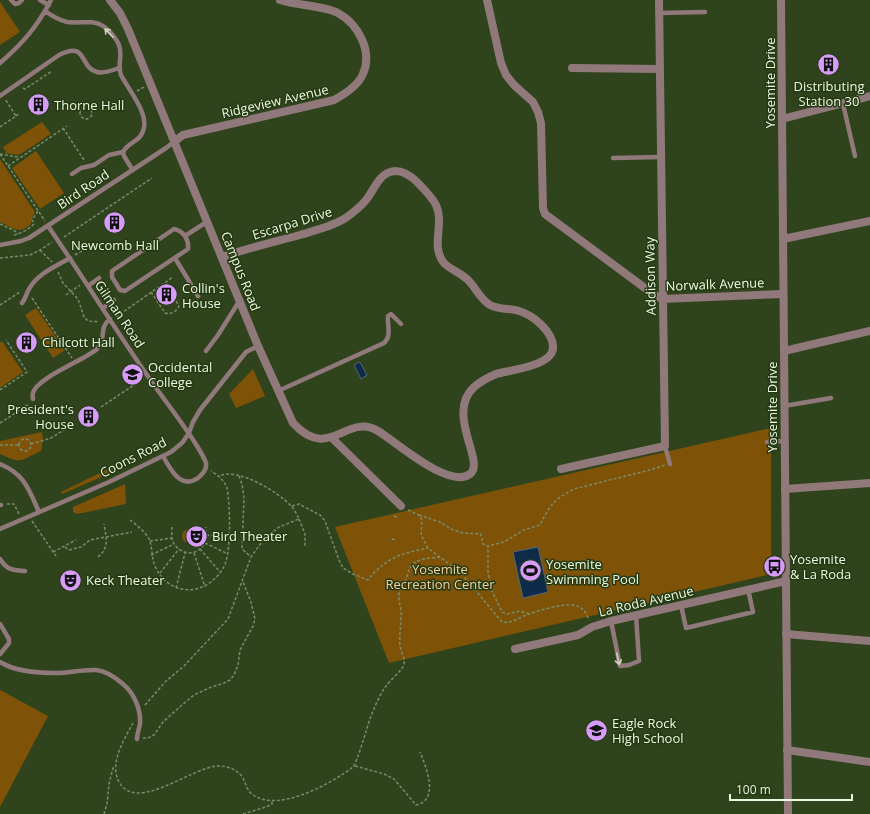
<svg xmlns="http://www.w3.org/2000/svg" width="870" height="814" font-family="'Open Sans',sans-serif">
	<style>
		.green { fill: #7e5207 }
		.water { fill: #0e2b49; stroke: #506977 }
		.lines { fill: none; stroke-linecap: round; stroke-linejoin: round }
		.path { stroke: #7a8c6b; stroke-width: 1.5; stroke-dasharray: 3 2; stroke-linecap: butt }
		.service { stroke: #91797b; stroke-width: 4.5 }
		.minor { stroke: #91797b; stroke-width: 8 }
		.tertiary { stroke: #91797b; stroke-width: 8 }
		.oneway { stroke: #d0d3c3 }
		.labels { text-anchor: middle; dominant-baseline: central; stroke-width: 3; stroke-linejoin: round; paint-order: stroke }
		.street-label { font-size: 13px; fill: #ebf9e2; stroke: #253913 }
		.poi-label { font-size: 13px; fill: #ebf9e2; stroke: #253913; text-anchor: start }
		.park-label { font-size: 13px; fill: #f8d09f; stroke: #253913 }
	</style>
	<rect width="100%" height="100%" fill="#2f441d"/>
	<path class="green" d="M 0,2 L 20,32 L 0,45 Z
		M 42,122 L 51,134 L 19,155 L 4,153 L 6,152 L 3,147 Z
		M 36,151 L 64,193 L 40,209 L 12,168 Z
		M 0,159 L 35,212 L 31,220 L 31,224 C 19,235 12,228 0,222 Z
		M 36,308 L 65,350 L 53,358 L 25,315 Z
		M 2,341 L 23,372 L 0,388 L 0,343 Z
		M 253,369 L 265,396 L 236,408 L 229,394 Z
		M 771,428 L 771,574 L 389,663 L 335,527 Z
		M 42,432 L 43,439 L 41,451 C 20,460 23,465 0,454 L 0,441 Z
		M 112,467 L 113,472 L 62,494 L 61,492 Z
		M 125,484 L 126,504 L 77,514 L 73,512 L 73,507 Z
		M182 536a7 7 0 1 1 14 0a7 7 0 1 1-14 0Z
		M 0,690 L 48,716 L 0,807 Z"/>
	<path class="water" d="M 360,362 L 367,375 L 361,379 L 354,365 Z
		M 538,547 L 548,592 L 523,598 L 513,552 Z"/>
	<g class="lines">
		<path class="path" d="M 23,88 L 25,89 L 52,71
			M 137,91 L 144,87
			M80 113a6 6 0 1 1 12 0a6 6 0 1 1-12 0Z
			M 16,116 L 20,113
			M 0,127 L 16,116 L 5,99
			M 63,128 L 84,160
			M 0,154 L 45,221
			M 0,154 L 18,157 L 19,158
			M 8,166 L 67,126
			M 0,224 L 15,231 L 18,234
			M 14,235 C 21,233 28,230 34,224 L 32,220 L 38,211
			M 64,237 L 152,178
			M 40,250 L 52,262
			M 75,255 L 85,249
			M 0,258 L 30,255 L 40,250 L 52,242
			M 58,272 L 63,283 L 78,299 L 84,317 L 88,321 L 99,322
			M 151,292 L 165,313 C 171,315 177,311 179,306 L 173,296
			M 66,295 L 80,285
			M 32,298 L 72,358
			M 0,305 L 20,292
			M 116,317 L 173,277
			M 0,390 L 27,372 L 6,340
			M 101,407 L 143,379
			M 0,423 L 29,404
			M19 445a6 6 0 1 1 12 0a6 6 0 1 1-12 0Z
			M 31,444 L 51,438 L 72,425
			M 0,445 L 19,445
			M 239,476 L 242,484 L 244,498 L 242,549 L 251,557
			M 7,504 L 14,504 L 19,514
			M 292,506 L 299,504 L 320,515 L 325,521 L 339,560 L 343,568 L 353,574 L 368,580 C 385,558 402,553 428,548
			M 408,510 L 419,515 L 421,517 L 422,522 L 421,535 L 428,548 L 461,573 L 502,622 C 511,624 520,617 529,614 C 540,610 569,601 580,607 C 585,610 587,615 589,620
			M 419,515 L 440,522 L 451,529 L 463,533 L 481,534 L 483,544 L 488,546
			M 394,516 L 397,517
			M 299,519 L 305,534 L 305,547
			M 130,520 C 136,524 146,533 149,539 C 153,548 151,557 155,566 C 167,594 200,598 219,574 C 222,570 225,566 226,561 C 231,545 230,504 227,488 C 224,480 219,476 211,471
			M 32,521 L 56,556
			M 172,527 C 172,532 171,538 173,542 C 180,556 199,557 205,542 C 207,537 206,532 206,527
			M 206,535 L 228,536
			M 392,539 L 396,540
			M 150,541 L 172,538
			M 205,543 L 228,554
			M 65,547 L 69,550 L 81,547 L 90,540 L 132,532
			M 200,549 L 220,572
			M 53,552 L 76,540
			M 194,553 L 205,587
			M 151,555 L 174,544
			M 98,557 C 110,547 106,538 104,524
			M 160,573 L 179,549
			M 176,588 L 185,553
			M 529,614 L 520,611 L 507,614 L 502,612 L 492,591 L 488,571 L 488,546 L 504,542 L 524,530 L 540,525 C 550,505 553,500 574,489 L 650,470 L 665,465
			M 145,705 L 165,682 L 184,666 L 228,619 L 251,557 L 264,539 L 279,527 L 299,519 C 297,515 295,510 291,506 C 279,492 237,467 219,476
			M 133,723 C 124,740 109,763 119,782 C 137,814 192,766 219,766 C 228,766 238,770 243,778 C 246,784 247,791 253,795 C 279,813 332,783 353,767 C 357,763 367,727 370,719 C 374,708 379,696 386,686 C 390,680 404,669 404,664 C 405,658 401,652 400,646 C 399,636 401,626 401,616 C 402,609 398,602 399,595 C 399,589 402,584 406,579 C 408,575 408,571 410,568 C 415,558 431,558 440,557
			M 143,738 L 148,738 L 154,735 L 163,722 L 183,704 L 194,695 L 209,688 L 224,683 L 230,680 L 234,675 L 238,665 L 240,650 L 253,626 L 255,619 L 251,602 L 243,582
			M 355,766 L 384,774 L 394,779 L 416,805 C 440,800 426,767 420,752
			M 104,814 L 107,804 L 109,784 L 113,768 L 115,767
			M 243,814 L 266,807 L 272,804 L 272,801"/>
		<path class="service" d="M 11,0 L 15,4 L 19,3 L 22,0
			M 40,0 L 49,5
			M 45,11 C 52,16 59,20 67,22 C 79,24 93,19 103,26 C 110,31 116,38 119,45 C 123,55 117,65 121,75 C 128,89 147,111 144,127 C 142,142 129,141 123,152 L 124,156 L 132,169
			M 659,13 L 705,12
			M 0,63 C 23,43 37,27 51,0
			M 0,96 L 59,55 C 88,40 79,68 97,72 C 104,74 113,70 119,68
			M 843,104 L 855,156
			M 613,158 L 661,157
			M 72,174 L 81,168 L 94,165 L 109,155 L 123,152
			M 48,226 C 86,281 120,338 159,392 C 172,410 186,428 197,446 C 200,451 204,457 206,463 C 207,469 203,474 198,478 C 181,490 170,469 163,456
			M 174,229 C 184,231 189,240 188,249 L 125,291 L 120,290 L 112,277 L 112,271 Z
			M 185,236 L 208,221
			M 0,245 L 21,241 L 29,238 L 166,148 L 175,141
			M 175,258 L 198,296
			M 88,286 L 99,278
			M 22,303 C 26,298 26,294 29,289 C 37,274 56,266 70,258
			M 103,308 L 114,300
			M 206,351 L 218,335 L 240,300
			M 278,391 L 384,343 C 392,336 387,326 388,316 L 391,314 L 401,324
			M 33,399 C 33,397 32,395 33,393 C 36,378 85,360 97,349 C 107,339 98,328 110,319
			M 784,406 L 831,398
			M 767,442 L 785,441
			M 665,446 L 670,464
			M 0,464 C 25,474 29,490 39,512
			M 0,505 L 1,505
			M 0,529 L 109,482 L 171,452 L 182,443 L 189,433 L 193,422 L 200,410 L 246,352 L 258,346
			M 0,559 C 7,570 12,570 25,571
			M 681,605 L 686,628 L 753,612 L 748,589
			M 611,621 L 620,666 L 629,665 L 639,661 L 636,615
			M 0,624 L 9,639 L 9,643 L 0,654
			M 0,662 C 16,672 38,673 56,673 C 69,673 83,669 96,670 C 106,671 115,677 123,684 C 134,693 141,709 140,724 C 139,729 137,734 137,739"/>
		<path class="minor" d="M 110,0 L 120,13 L 128,29 L 258,346 L 293,423 C 330,463 346,412 378,431 C 395,441 449,490 470,474 C 486,462 445,414 474,387 C 480,382 489,377 496,374 C 510,370 555,366 553,346 C 552,331 533,315 519,311 C 510,308 499,310 490,305 C 480,299 476,288 468,280 C 461,273 451,270 444,263 C 430,246 445,224 436,205 C 432,197 424,189 417,182 C 411,176 404,171 395,171 C 379,172 375,189 366,200 C 361,206 354,212 347,217 C 334,226 316,230 300,235 C 274,242 248,248 222,257
			M 487,0 L 501,63 L 506,75 L 514,85 L 533,102 L 538,112 L 541,123 L 543,208 L 545,214 L 653,294 L 662,299 L 783,294
			M 572,68 L 660,69
			M 782,119 L 870,96
			M 175,141 L 183,135 L 334,100 C 345,94 358,86 363,74 C 373,51 358,24 338,13 C 323,5 298,6 280,0
			M 783,239 L 870,221
			M 784,351 L 870,331
			M 332,438 L 401,506
			M 561,469 L 665,446 L 659,0
			M 785,489 L 870,483
			M 786,634 L 870,641
			M 515,649 L 578,635 L 592,627 L 611,621 L 786,581
			M 787,750 L 870,762"/>
		<path class="tertiary" d="M 781,0 L 788,814"/>
	</g>
	<defs><path id="oneway-shaft" d="M-6 0H5M1.5-3L5.5 0L1.5 3" fill="none" stroke-width="1.6" stroke-linecap="round" stroke-linejoin="round"/></defs>
	<g class="oneway">
		<use href="#oneway-shaft" transform="translate(109 33) rotate(-134)"/>
		<use href="#oneway-shaft" transform="translate(618 659) rotate(78)"/>
	</g>
	<defs>
		<symbol id="building-disc" viewBox="-11 -11 22 22"><circle r="9.5" fill="#d79bf9" stroke="#253913"/><path d="M-4-6H4V6H1V3H-1V6H-4ZM-2.5-4.3h1.7v1.8h-1.7ZM.8-4.3h1.7v1.8H.8ZM-2.5-1h1.7V.8h-1.7ZM.8-1h1.7V.8H.8Z" fill="#111"/></symbol>
		<symbol id="university-disc" viewBox="-11 -11 22 22"><circle r="9.5" fill="#d79bf9" stroke="#253913"/><path d="M0-5L7-2L0 1L-7-2ZM-4 1L0 2.5L4 1V4Q0 6-4 4Z" fill="#111"/></symbol>
		<symbol id="theatre-disc" viewBox="-11 -11 22 22"><circle r="9.5" fill="#d79bf9" stroke="#253913"/><path d="M-5-5.5Q0-4 5-5.5V0Q5 5 0 6Q-5 5-5 0ZM-3.3-2.5H-1v1.5H-3.3ZM1-2.5H3.3v1.5H1ZM-2.8 1Q0 5.5 2.8 1Z" fill="#111"/></symbol>
		<symbol id="bus-disc" viewBox="-11 -11 22 22"><circle r="9.5" fill="#d79bf9" stroke="#253913"/><path d="M-5-6H5V4H4V6H2V4H-2V6H-4V4H-5ZM-3.5-4V0h7V-4ZM-3.5 1.2v1.5H-2V1.2ZM2 1.2v1.5H3.5V1.2Z" fill="#111"/></symbol>
		<symbol id="stadium-disc" viewBox="-11 -11 22 22"><circle r="9.5" fill="#d79bf9" stroke="#253913"/><path d="M0-5a6.5 5 0 1 0 0 10a6.5 5 0 1 0 0-10ZM-3.5-1.8h7v3.6h-7Z" fill="#111"/></symbol>
		<symbol id="school-disc" viewBox="-11 -11 22 22"><circle r="9.5" fill="#d79bf9" stroke="#253913"/><path d="M0-5L7-2L0 1L-7-2ZM-4 1L0 2.5L4 1V4Q0 6-4 4Z" fill="#111"/></symbol>
	</defs>
	<g fill-rule="evenodd">
		<use href="#building-disc" x="816" y="52" width="25" height="25"/>
		<use href="#building-disc" x="26" y="92" width="25" height="25"/>
		<use href="#building-disc" x="102" y="210" width="25" height="25"/>
		<use href="#building-disc" x="154" y="282" width="25" height="25"/>
		<use href="#building-disc" x="14" y="330" width="25" height="25"/>
		<use href="#university-disc" x="120" y="362" width="25" height="25"/>
		<use href="#building-disc" x="76" y="404" width="25" height="25"/>
		<use href="#theatre-disc" x="184" y="524" width="25" height="25"/>
		<use href="#bus-disc" x="762" y="554" width="25" height="25"/>
		<use href="#stadium-disc" x="518" y="558" width="25" height="25"/>
		<use href="#theatre-disc" x="58" y="568" width="25" height="25"/>
		<use href="#school-disc" x="584" y="718" width="25" height="25"/>
	</g>
	<g class="labels">
		<g class="street-label">
			<text transform="translate(770 83) rotate(-90)">Yosemite Drive</text>
			<text transform="translate(275 101) rotate(-13)">Ridgeview Avenue</text>
			<text transform="translate(83 189) rotate(-34)">Bird Road</text>
			<text transform="translate(292 223) rotate(-17)">Escarpa Drive</text>
			<text transform="translate(241 271) rotate(68)">Campus Road</text>
			<text transform="translate(650 276) rotate(-91)">Addison Way</text>
			<text transform="translate(715 284) rotate(-2)">Norwalk Avenue</text>
			<text transform="translate(120 314) rotate(56)">Gilman Road</text>
			<text transform="translate(772 407) rotate(-90)">Yosemite Drive</text>
			<text transform="translate(133 457) rotate(-27)">Coons Road</text>
			<text transform="translate(646 601) rotate(-13)">La Roda Avenue</text>
		</g>
		<g class="poi-label">
			<text x="829" y="86" text-anchor="middle">Distributing<tspan x="829" dy="15">Station 30</tspan></text>
			<text x="54" y="105">Thorne Hall</text>
			<text x="115" y="245" text-anchor="middle">Newcomb Hall</text>
			<text x="182" y="288">Collin's<tspan x="182" dy="15">House</tspan></text>
			<text x="42" y="342">Chilcott Hall</text>
			<text x="148" y="367">Occidental<tspan x="148" dy="15">College</tspan></text>
			<text x="74" y="409" text-anchor="end">President's<tspan x="74" dy="15">House</tspan></text>
			<text x="212" y="536">Bird Theater</text>
			<text x="790" y="559">Yosemite<tspan x="790" dy="15">&amp; La Roda</tspan></text>
			<text x="546" y="564">Yosemite<tspan x="546" dy="15">Swimming Pool</tspan></text>
			<text x="86" y="580">Keck Theater</text>
			<text x="612" y="723">Eagle Rock<tspan x="612" dy="15">High School</tspan></text>
		</g>
		<g class="park-label">
			<text x="440" y="569">Yosemite<tspan x="440" dy="15">Recreation Center</tspan></text>
		</g>
	</g>
	<path d="M730 794v6h122v-6" fill="none" stroke="#ebf9e2" stroke-width="2"/>
	<text x="736" y="794" font-size="12" fill="#ebf9e2" stroke="#253913" stroke-width="3" paint-order="stroke">100 m</text>
</svg>
